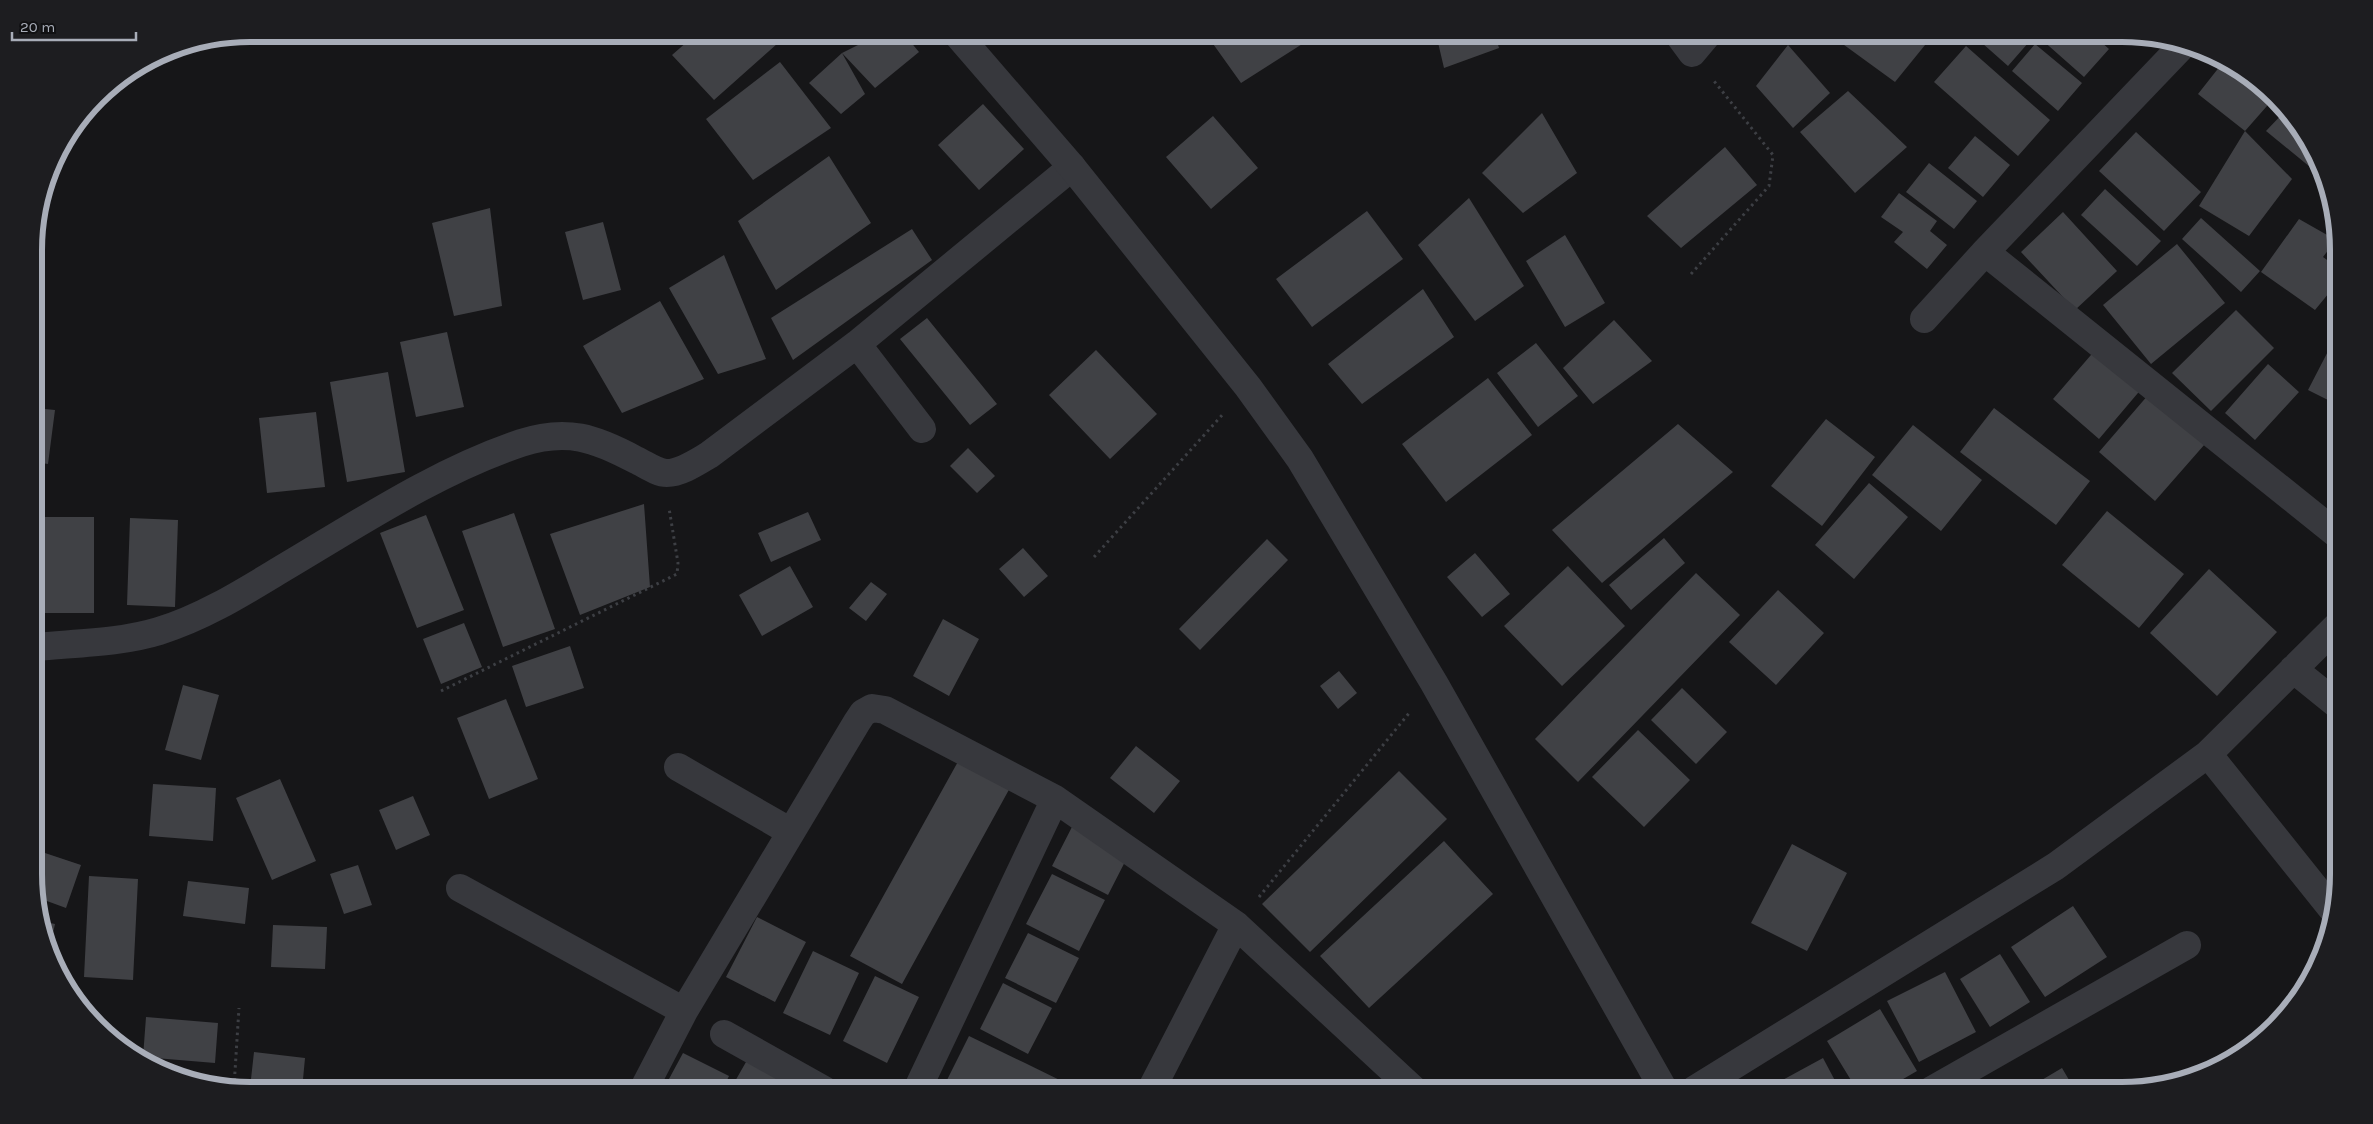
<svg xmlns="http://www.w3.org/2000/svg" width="2373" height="1124" font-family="Karla,sans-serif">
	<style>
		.building { fill: #404145 }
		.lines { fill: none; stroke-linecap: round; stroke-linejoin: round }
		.path { stroke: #3d3f44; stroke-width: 3; stroke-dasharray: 2.5 4; stroke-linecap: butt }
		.minor { stroke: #37383d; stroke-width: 28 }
		.tertiary { stroke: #37383d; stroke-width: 28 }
		.rim { fill: none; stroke: #a8adb8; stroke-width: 6 }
	</style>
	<rect width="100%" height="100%" fill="#161618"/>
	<path class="building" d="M 696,34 L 783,34 L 786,36 L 714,100 L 672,55 Z
		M 880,34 L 904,34 L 919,52 L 875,88 L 842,53 Z
		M 1206,34 L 1318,34 L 1241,83 Z
		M 1436,34 L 1495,34 L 1499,48 L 1444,68 Z
		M 1829,34 L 1934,34 L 1895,82 Z
		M 1989,34 L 2036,34 L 2008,66 L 1982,43 Z
		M 2045,34 L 2092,34 L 2109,49 L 2084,77 L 2041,39 Z
		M 2102,34 L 2123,34 L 2114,44 Z
		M 2035,44 L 2082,83 L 2058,111 L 2012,71 Z
		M 1788,45 L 1830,93 L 1793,128 L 1756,86 Z
		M 1966,46 L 2050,120 L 2018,156 L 1934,82 Z
		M 842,53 L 865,94 L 841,114 L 809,83 Z
		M 2224,61 L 2255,79 L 2274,98 L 2245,131 L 2198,94 Z
		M 780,62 L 831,128 L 753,180 L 706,119 Z
		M 1848,91 L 1907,147 L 1855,193 L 1800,132 Z
		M 983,104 L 1024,149 L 979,190 L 938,145 Z
		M 2286,110 L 2295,119 L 2317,158 L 2310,167 L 2266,131 Z
		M 1542,113 L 1577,173 L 1523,213 L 1482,173 Z
		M 1213,116 L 1258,168 L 1211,209 L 1166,157 Z
		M 2245,131 L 2292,179 L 2249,236 L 2199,206 Z
		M 2136,132 L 2201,192 L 2164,231 L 2099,171 Z
		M 1975,136 L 2010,165 L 1983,197 L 1948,168 Z
		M 1725,147 L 1757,185 L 1681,248 L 1647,216 Z
		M 829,156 L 871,223 L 776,290 L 738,221 Z
		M 1929,163 L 1977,201 L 1954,229 L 1906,192 Z
		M 2105,189 L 2161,241 L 2137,266 L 2081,215 Z
		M 1899,193 L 1937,221 L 1930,231 L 1947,245 L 1927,269 L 1894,242 L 1903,232 L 1881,217 Z
		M 1469,198 L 1524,286 L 1475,321 L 1418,245 Z
		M 490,208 L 502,306 L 454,316 L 432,223 Z
		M 1367,211 L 1403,259 L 1312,327 L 1276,279 Z
		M 2063,212 L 2117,271 L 2075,310 L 2021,252 Z
		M 2201,218 L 2260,271 L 2241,292 L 2182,239 Z
		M 2299,219 L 2336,240 L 2323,257 L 2338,268 L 2338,282 L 2315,310 L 2261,272 Z
		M 603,222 L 621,290 L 583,300 L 565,232 Z
		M 912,229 L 932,260 L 793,360 L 771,318 Z
		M 1565,235 L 1605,303 L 1565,327 L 1526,261 Z
		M 2177,244 L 2225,303 L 2151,364 L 2103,305 Z
		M 724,255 L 766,359 L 718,374 L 669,288 Z
		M 1423,289 L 1454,337 L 1362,404 L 1328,364 Z
		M 660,301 L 704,379 L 622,413 L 583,346 Z
		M 2236,310 L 2274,348 L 2211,411 L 2172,373 Z
		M 927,318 L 997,404 L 970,425 L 900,339 Z
		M 1614,320 L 1652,361 L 1593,404 L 1563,368 Z
		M 447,332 L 464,407 L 416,417 L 400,342 Z
		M 2338,332 L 2338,405 L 2308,390 Z
		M 1536,343 L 1578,396 L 1538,427 L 1497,373 Z
		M 2097,348 L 2143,387 L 2099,439 L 2053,399 Z
		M 1096,350 L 1157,414 L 1110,459 L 1049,395 Z
		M 2268,364 L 2299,392 L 2255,440 L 2225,413 Z
		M 388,372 L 405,472 L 347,482 L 330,382 Z
		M 1488,378 L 1532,435 L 1446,502 L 1402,444 Z
		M 2149,394 L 2205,444 L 2155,501 L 2099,452 Z
		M 35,408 L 55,410 L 48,464 L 35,462 Z
		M 1994,408 L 2090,481 L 2056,525 L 1960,452 Z
		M 316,412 L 325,487 L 267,493 L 259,418 Z
		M 1826,419 L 1875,457 L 1822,526 L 1771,486 Z
		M 1678,424 L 1733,472 L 1602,583 L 1552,530 Z
		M 1913,425 L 1982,480 L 1941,531 L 1872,475 Z
		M 968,448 L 995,476 L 977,493 L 950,466 Z
		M 1869,483 L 1908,517 L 1854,579 L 1815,545 Z
		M 644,504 L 650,587 L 580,615 L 550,534 Z
		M 2107,511 L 2184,574 L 2139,628 L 2062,565 Z
		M 808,512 L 821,540 L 771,562 L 758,533 Z
		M 514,513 L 555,629 L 503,647 L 462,531 Z
		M 426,515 L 464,610 L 417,628 L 380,533 Z
		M 35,517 L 94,517 L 94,613 L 35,613 Z
		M 130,518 L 178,520 L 175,607 L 127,605 Z
		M 1664,538 L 1685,563 L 1631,610 L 1609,585 Z
		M 1267,539 L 1288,560 L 1200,650 L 1179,629 Z
		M 1023,548 L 1048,576 L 1024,597 L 999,569 Z
		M 1475,553 L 1510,594 L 1482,617 L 1447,577 Z
		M 790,566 L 813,607 L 762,636 L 739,595 Z
		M 1568,566 L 1625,626 L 1562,686 L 1504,626 Z
		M 2209,569 L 2277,632 L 2217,696 L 2150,633 Z
		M 1696,573 L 1740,615 L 1578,782 L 1535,739 Z
		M 871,582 L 887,594 L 866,621 L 849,608 Z
		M 1778,590 L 1824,633 L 1776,685 L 1729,642 Z
		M 943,619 L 979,639 L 949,696 L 913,676 Z
		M 464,623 L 482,667 L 441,684 L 423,639 Z
		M 570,646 L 584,688 L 526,707 L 512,666 Z
		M 1339,671 L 1357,693 L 1338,709 L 1320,686 Z
		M 183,685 L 219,695 L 201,760 L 165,750 Z
		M 1682,688 L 1727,732 L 1696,764 L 1651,720 Z
		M 506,699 L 538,779 L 489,799 L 457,718 Z
		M 1638,730 L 1690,780 L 1644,827 L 1592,777 Z
		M 1136,746 L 1180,781 L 1154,813 L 1110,778 Z
		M 960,758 L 1011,786 L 902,984 L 850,956 Z
		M 1399,771 L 1447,819 L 1310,952 L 1262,904 Z
		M 280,779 L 316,861 L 272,880 L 236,798 Z
		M 153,784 L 216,788 L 213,841 L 149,836 Z
		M 413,796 L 430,835 L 396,850 L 379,810 Z
		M 1074,823 L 1130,852 L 1108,895 L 1052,866 Z
		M 1444,841 L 1493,894 L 1369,1008 L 1320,956 Z
		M 1792,844 L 1847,873 L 1807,951 L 1751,923 Z
		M 36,850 L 81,865 L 66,908 L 36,897 Z
		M 358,865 L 372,905 L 344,914 L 330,874 Z
		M 1052,874 L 1105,900 L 1079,951 L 1026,924 Z
		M 89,876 L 138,879 L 133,980 L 84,977 Z
		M 188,881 L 249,888 L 245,924 L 183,916 Z
		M 2073,906 L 2107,957 L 2045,997 L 2011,947 Z
		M 757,917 L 806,942 L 775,1002 L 726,977 Z
		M 41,921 L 55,924 L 49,951 L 45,937 Z
		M 273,925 L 327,927 L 325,969 L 271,967 Z
		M 1028,933 L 1079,958 L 1056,1003 L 1005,978 Z
		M 813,951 L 859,973 L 830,1035 L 783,1013 Z
		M 2000,954 L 2030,1002 L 1990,1027 L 1960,979 Z
		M 1945,972 L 1976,1032 L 1919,1062 L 1887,1001 Z
		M 875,976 L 919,997 L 887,1063 L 843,1041 Z
		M 1003,983 L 1052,1008 L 1028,1054 L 980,1029 Z
		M 1880,1009 L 1917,1071 L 1884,1090 L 1857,1090 L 1827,1041 Z
		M 146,1017 L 218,1023 L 215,1063 L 143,1057 Z
		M 969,1036 L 1025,1063 L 1080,1090 L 942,1090 Z
		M 254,1052 L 305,1058 L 302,1090 L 250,1088 Z
		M 683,1053 L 729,1076 L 722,1090 L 663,1090 Z
		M 750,1055 L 799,1081 L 794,1090 L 730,1090 Z
		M 1823,1058 L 1840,1090 L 1764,1090 Z
		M 2062,1068 L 2075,1090 L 2025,1090 Z
		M 159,1069 L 209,1076 L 208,1082 L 167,1074 Z"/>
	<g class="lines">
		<path class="path" d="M 1691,274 L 1769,186 L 1773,155 L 1714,81
			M 1094,557 L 1224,413
			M 441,691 L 677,574 L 678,563 L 669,508
			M 1259,897 L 1410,712
			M 234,1087 L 239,1008"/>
		<path class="minor" d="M 1678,34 L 1692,53 L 1708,34
			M 1985,252 L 2338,535
			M 1924,319 L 1985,252 L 2182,46
			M 857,344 L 922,429
			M 35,647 C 76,643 120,643 159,631 C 202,618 242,593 280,570 C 358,524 435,472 521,443 C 567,428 595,438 636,460 C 645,464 657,473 667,473 C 681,473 697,462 709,455 L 857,344 L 1072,167
			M 2293,669 L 2339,706
			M 2208,754 L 2332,909
			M 678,767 L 791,832
			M 460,888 L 684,1011
			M 724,1034 L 824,1090
			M 643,1090 L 684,1011 L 857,722 L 863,713 L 872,708 L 885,710 L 1055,799 L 1236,925 L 1414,1090
			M 917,1090 L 1055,799
			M 1151,1090 L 1236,925
			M 1694,1090 L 2056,866 L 2208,754 L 2339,624
			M 1932,1090 L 2187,945"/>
		<path class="tertiary" d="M 957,34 L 1072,167 L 1248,387 L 1300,459 L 1434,683 L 1664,1090"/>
	</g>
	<path d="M0 0H2373V1124H0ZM250 42H2122A208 208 0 0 1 2330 250V874A208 208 0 0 1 2122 1082H250A208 208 0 0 1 42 874V250A208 208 0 0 1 250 42Z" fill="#1d1d20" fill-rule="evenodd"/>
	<path class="rim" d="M250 42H2122A208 208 0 0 1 2330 250V874A208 208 0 0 1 2122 1082H250A208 208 0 0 1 42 874V250A208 208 0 0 1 250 42Z"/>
	<path d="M12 32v8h124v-8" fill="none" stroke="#a8adb8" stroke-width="2.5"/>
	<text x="20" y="32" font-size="15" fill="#a8adb8" stroke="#111113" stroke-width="4" paint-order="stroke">20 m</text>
</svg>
